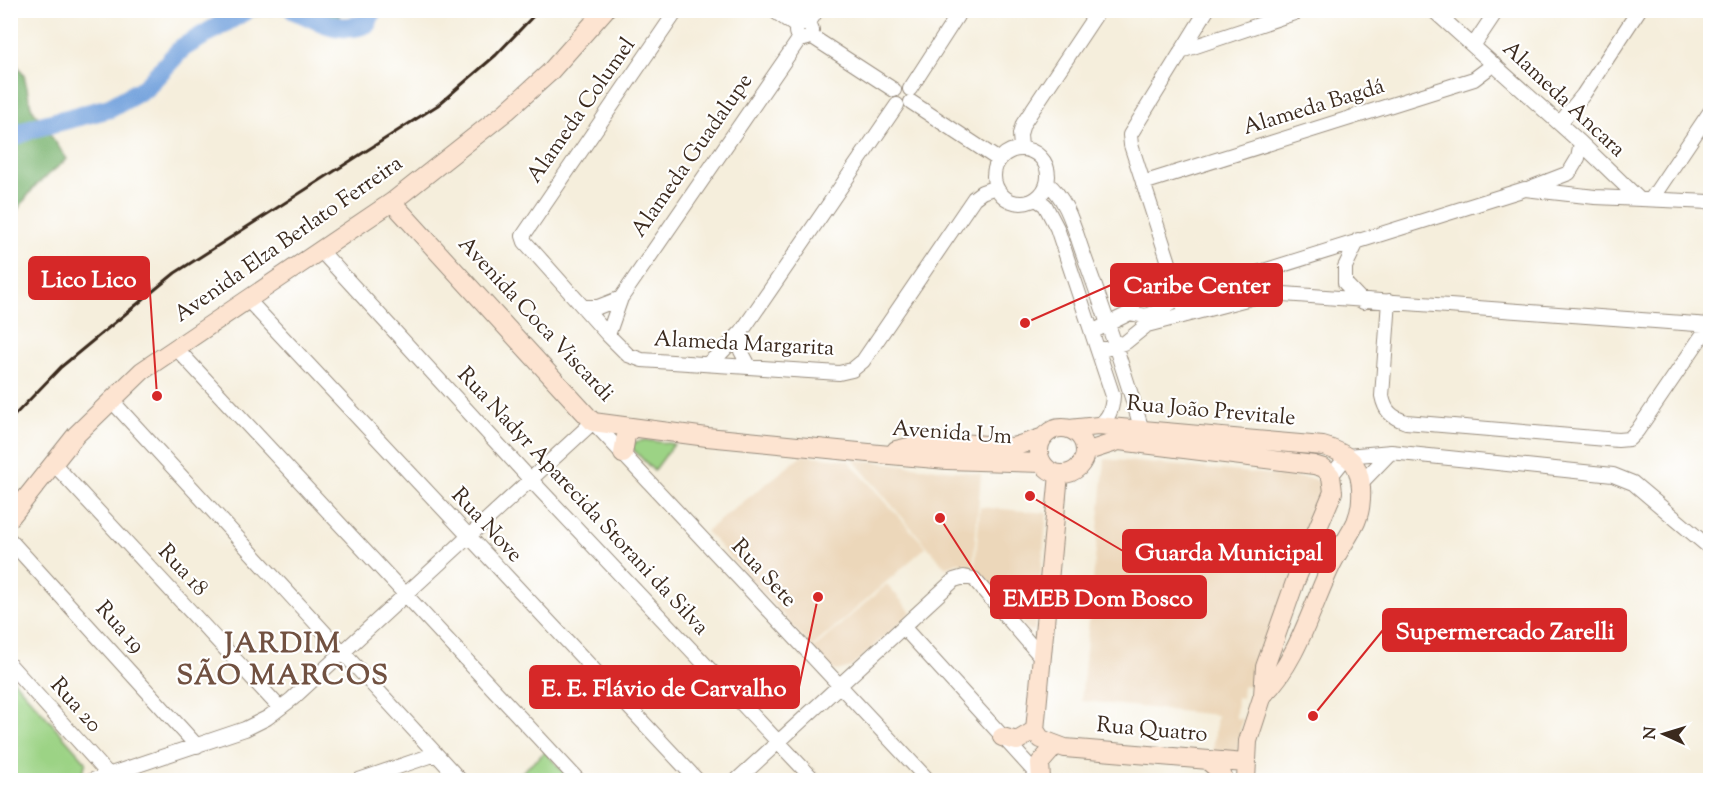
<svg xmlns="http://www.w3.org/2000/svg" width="1721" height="791" font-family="'Sorts Mill Goudy',serif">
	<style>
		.built { fill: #ecd7ba }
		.green { fill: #9cd385; stroke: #6c7e52; stroke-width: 1.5 }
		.forest { fill: #7db572; stroke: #5c7048; stroke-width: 1.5 }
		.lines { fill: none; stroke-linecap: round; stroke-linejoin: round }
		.river { stroke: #74a3dd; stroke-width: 20 }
		.street-casing { stroke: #988c7d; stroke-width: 16 }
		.secondary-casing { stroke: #988c7d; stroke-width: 20 }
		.street { stroke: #fff; stroke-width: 14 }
		.secondary { stroke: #fde4d1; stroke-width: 18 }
		.rail { stroke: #3b2a1e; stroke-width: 3 }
		.labels { text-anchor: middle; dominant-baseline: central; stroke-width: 4.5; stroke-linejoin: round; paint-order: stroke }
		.street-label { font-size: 22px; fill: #3b2a1e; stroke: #fff }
		.district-label { font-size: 28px; font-weight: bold; letter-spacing: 1.5px; fill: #715141; stroke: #fff }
		.leader { fill: none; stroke: #d62828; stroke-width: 2 }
		.callout-dot { fill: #d62828; stroke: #fff; stroke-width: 2 }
		.callout { fill: #d62828; stroke: #d62828; stroke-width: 2 }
		.callout-label { font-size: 24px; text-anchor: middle; font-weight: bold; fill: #fff }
	</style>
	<rect width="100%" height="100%" fill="#fff"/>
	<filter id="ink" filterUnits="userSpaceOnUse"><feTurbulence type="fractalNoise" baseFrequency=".0167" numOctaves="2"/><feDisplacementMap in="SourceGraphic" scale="12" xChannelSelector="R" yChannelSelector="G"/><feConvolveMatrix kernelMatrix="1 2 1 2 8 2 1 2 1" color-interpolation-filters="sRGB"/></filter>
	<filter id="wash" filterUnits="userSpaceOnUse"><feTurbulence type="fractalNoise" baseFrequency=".008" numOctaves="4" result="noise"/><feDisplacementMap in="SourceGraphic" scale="24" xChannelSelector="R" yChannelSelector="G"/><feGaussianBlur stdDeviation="1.35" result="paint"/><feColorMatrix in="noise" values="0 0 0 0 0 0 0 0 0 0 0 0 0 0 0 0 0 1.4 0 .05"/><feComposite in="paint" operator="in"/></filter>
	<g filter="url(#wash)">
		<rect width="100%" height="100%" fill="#f5eedc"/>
		<path class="built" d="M 803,455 L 848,460 L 926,547 L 812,647 L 706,531 Z
			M 852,459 L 981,474 L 973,566 L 958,562 L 946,568 Z
			M 1105,459 L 1304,478 L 1314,479 L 1325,487 L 1327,499 L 1249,686 L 1243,686 L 1242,698 L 1237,697 L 1236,718 L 1242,719 L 1237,753 L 1213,751 L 1217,715 L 1081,701 Z
			M 980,507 L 1047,513 L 1035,630 L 1031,631 L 1026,628 L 975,568 Z
			M 887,584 L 911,612 L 851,667 L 837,671 L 830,669 L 813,649 Z"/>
		<path class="green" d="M 645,440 L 674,444 L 654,471 L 632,448 L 635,442 Z
			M 11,677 L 86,762 L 82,774 L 66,780 L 11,780 Z
			M 545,752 L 571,780 L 513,780 Z"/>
		<path class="forest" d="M 10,11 L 16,11 L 12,58 L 24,75 L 31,107 L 67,159 L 35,186 L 11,218 Z
			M 242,11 L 338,11 L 340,21 C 321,24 307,15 288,13 C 274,11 253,21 242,11 Z"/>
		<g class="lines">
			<path class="river" d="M 294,10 C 320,20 339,35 367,23 L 372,10
				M 10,138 L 33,128 L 110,108 L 145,88 L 182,48 L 246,10"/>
		</g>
	</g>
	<g filter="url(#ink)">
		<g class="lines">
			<defs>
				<path id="street" d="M 677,10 L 523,236 L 525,242 L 608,335 L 628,355 L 642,360 L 839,373 L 852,370 L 863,361 L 974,198 L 982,192 L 996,187
					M 773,10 L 797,27
					M 1433,10 L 1581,143 L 1638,198
					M796 31a8 8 0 1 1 16 0a8 8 0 1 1-16 0Z
					M 808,24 L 817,10
					M 811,36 L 894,90
					M 1473,46 L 1497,10
					M 1181,51 L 1303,10
					M 910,89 L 961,10
					M 911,102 L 999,160
					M 1560,123 L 1583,95 L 1639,10
					M 1021,148 L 1020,134 L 1023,124 L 1099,10
					M994 176a27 27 0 1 1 54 0a27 27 0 1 1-54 0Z
					M 1047,183 C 1068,199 1075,232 1084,256 C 1105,313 1124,371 1142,430 L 1142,437
					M 1143,183 L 1474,79 L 1494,64
					M 1530,188 L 1569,173 L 1578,158 L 1581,143
					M 1652,198 L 1710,112
					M 1036,199 L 1045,205 L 1057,228 L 1113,396 C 1112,410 1109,418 1098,426
					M 1358,240 L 1345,267 L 1345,283 L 1363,302
					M 321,251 L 530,479 L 814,780
					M 247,299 L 697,780
					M 1389,301 L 1382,396 C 1385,411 1391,417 1406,422 L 1618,440 L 1629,439 L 1637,431 L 1710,324
					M 1183,306 L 1131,145 L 1130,135 L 1207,10
					M 583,307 L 598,307 L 621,298
					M 742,331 L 741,351 L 749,366
					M 1092,332 L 1130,313 L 1146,316 L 1155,313 L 1180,297 L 1525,189 L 1595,197 L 1710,202
					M 608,335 L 621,298 L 800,38
					M 176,348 L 578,780
					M 1099,351 L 1126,342 L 1147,325 L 1270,293 L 1710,325
					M 707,364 L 722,352 L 742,331 L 897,105
					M 112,401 L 460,780
					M 53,463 L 280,708
					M 1331,476 L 1347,456 L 1391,452 L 1613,475 L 1633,483 L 1710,548
					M 1360,484 L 1391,452
					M 10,540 L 197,746
					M 904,628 L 1042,780
					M 10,665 L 109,775
					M 93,780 L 245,729 L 267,718 L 292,699 L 593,422 L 928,780
					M 359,780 L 436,754
					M 737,780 L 954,580 L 964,577 L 974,579 L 1042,658"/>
				<path id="secondary" d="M 392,202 L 593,422 L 707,437 L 879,454 L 947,460 L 1042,463
					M1039 451a23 23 0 1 1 46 0a23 23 0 1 1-46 0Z
					M 1069,429 L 1098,426 L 1323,446 C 1337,450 1354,457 1358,472 C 1363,487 1362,508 1356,522 C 1349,537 1338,551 1331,566 C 1311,608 1297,662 1263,695
					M 896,450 L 934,441 L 1013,447 L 1044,437
					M 1085,452 L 1119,441 L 1314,465 L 1324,468 L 1331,476 L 1333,492 L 1295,582 L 1265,667 L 1263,695 L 1248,741 L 1246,780
					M 623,454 L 626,435 L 634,428
					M 1059,474 L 1035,730 L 1041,739 L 1065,748 L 1245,763
					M 10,518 L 76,435 L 142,371 L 392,202 L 507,111 L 549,73 L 605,10
					M 1002,737 L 1017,741 L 1035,730
					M 1208,761 L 1221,772 L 1224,780
					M 1041,779 L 1040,763 L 1055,746"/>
			</defs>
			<use href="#street" class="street-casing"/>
			<use href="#secondary" class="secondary-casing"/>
			<use href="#street" class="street"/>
			<use href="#secondary" class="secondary"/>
			<path class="rail" d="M 10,420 L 61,367 L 175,273 L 438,105 L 496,55 L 539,10"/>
		</g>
	</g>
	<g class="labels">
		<g class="street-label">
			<text transform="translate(1563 100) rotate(43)">Alameda Ancara</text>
			<text transform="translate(1314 108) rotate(-17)">Alameda Bagdá</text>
			<text transform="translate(582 111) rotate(-55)">Alameda Columel</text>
			<text transform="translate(693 156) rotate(-55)">Alameda Guadalupe</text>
			<text transform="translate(289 240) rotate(-35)">Avenida Elza Berlato Ferreira</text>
			<text transform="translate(535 320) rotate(47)">Avenida Coca Viscardi</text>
			<text transform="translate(744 345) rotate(3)">Alameda Margarita</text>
			<text transform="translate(1211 412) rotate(5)">Rua João Previtale</text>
			<text transform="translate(952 434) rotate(4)">Avenida Um</text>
			<text transform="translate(582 502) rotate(47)">Rua Nadyr Aparecida Storani da Silva</text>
			<text transform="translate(486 526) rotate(47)">Rua Nove</text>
			<text transform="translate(182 571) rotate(47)">Rua 18</text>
			<text transform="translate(763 574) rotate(47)">Rua Sete</text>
			<text transform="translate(119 628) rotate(48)">Rua 19</text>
			<text transform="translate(75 706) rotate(48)">Rua 20</text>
			<text transform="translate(1152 731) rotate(5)">Rua Quatro</text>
		</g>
		<g class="district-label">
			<text x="283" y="645">JARDIM<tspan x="283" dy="32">SÃO MARCOS</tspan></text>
		</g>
	</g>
	<path class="leader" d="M157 396L149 278M1025 323L1111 285M1030 496L1123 551M940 518L991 597M1313 716L1383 630M818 597L799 687"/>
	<g class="callout-dot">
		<circle cx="157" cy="396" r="6"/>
		<circle cx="1025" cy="323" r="6"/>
		<circle cx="1030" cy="496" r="6"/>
		<circle cx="940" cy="518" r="6"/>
		<circle cx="1313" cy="716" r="6"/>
		<circle cx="818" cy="597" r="6"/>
	</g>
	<g class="callout">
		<rect x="29" y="257" width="120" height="42" rx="6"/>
		<rect x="1111" y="264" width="171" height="42" rx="6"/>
		<rect x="1123" y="530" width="212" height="42" rx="6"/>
		<rect x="991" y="576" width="215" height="42" rx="6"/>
		<rect x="1383" y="609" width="243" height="42" rx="6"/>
		<rect x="530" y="666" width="269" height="42" rx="6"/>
	</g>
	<g class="callout-label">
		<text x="89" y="287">Lico Lico</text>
		<text x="1197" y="293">Caribe Center</text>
		<text x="1229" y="560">Guarda Municipal</text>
		<text x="1098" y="606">EMEB Dom Bosco</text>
		<text x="1505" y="639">Supermercado Zarelli</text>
		<text x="664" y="696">E. E. Flávio de Carvalho</text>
	</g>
	<rect width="1721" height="791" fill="none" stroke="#fff" stroke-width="36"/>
	<g transform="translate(1664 734) rotate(274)" stroke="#ffffff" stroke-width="4.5" paint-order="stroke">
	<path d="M0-4.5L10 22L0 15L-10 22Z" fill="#3b2a1e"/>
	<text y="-9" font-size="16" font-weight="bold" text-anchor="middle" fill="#3b2a1e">N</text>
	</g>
</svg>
